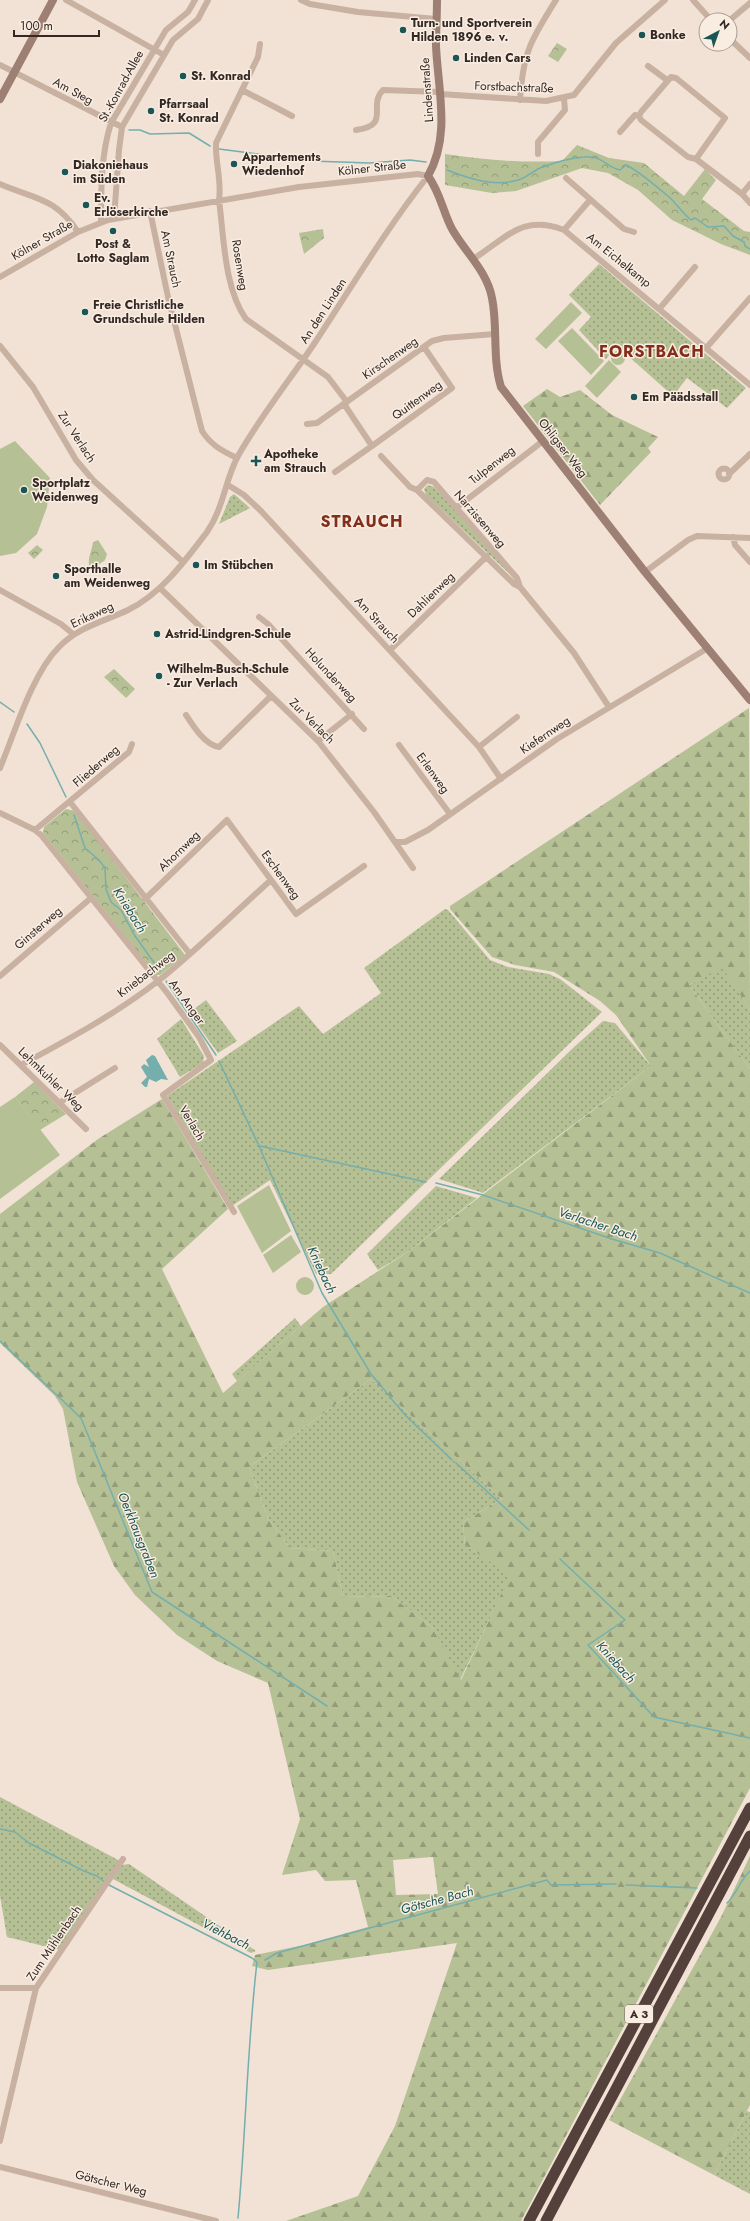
<svg xmlns="http://www.w3.org/2000/svg" width="750" height="2221" font-family="Jost,sans-serif">
	<style>
		.grass { fill: url(#grass-dots) }
		.forest { fill: url(#forest-firs); fill-rule: evenodd }
		.park { fill: url(#park-crowns) }
		.garden { fill: #b5c095 }
		.water { fill: #74afad }
		.lines { fill: none; stroke-linecap: round; stroke-linejoin: round }
		.stream { stroke: #74afad; stroke-width: 1.5 }
		.street { stroke: #c9b1a1; stroke-width: 6 }
		.secondary { stroke: #9d7f73; stroke-width: 8 }
		.highway { stroke: #55413b; stroke-width: 11 }
		.poi-dot { fill: #195655; stroke: #f9ede2; stroke-width: 1.5 }
		.labels { text-anchor: middle; dominant-baseline: central; stroke-width: 3; stroke-linejoin: round; paint-order: stroke }
		.shield { fill: #f9ede2; stroke: #6e635d; stroke-width: 1 }
		.shield-label { font-size: 11px; font-weight: bold; fill: #332824 }
		.poi-label { font-size: 12px; font-weight: bold; fill: #332824; stroke: #f9ede2; text-anchor: start }
		.street-label { font-size: 12px; fill: #332824; stroke: #f9ede2 }
		.water-label { font-size: 13px; font-style: italic; fill: #195655; stroke: #f9ede2 }
		.district-label { font-size: 16px; font-weight: bold; letter-spacing: 1px; fill: #852d1b; stroke: #f9ede2 }
	</style>
	<defs>
		<pattern id="grass-dots" width="8" height="8" patternUnits="userSpaceOnUse"><rect width="8" height="8" fill="#b5c095"/><path d="M2 2h.1M6 6h.1" fill="none" stroke="#949c79" stroke-width="1.8" stroke-linecap="round"/></pattern>
		<pattern id="forest-firs" width="22" height="20" patternUnits="userSpaceOnUse"><rect width="22" height="20" fill="#b5c095"/><path d="M5 1l3.5 6h-7zM16 11l3.5 6h-7z" fill="#949c79"/></pattern>
		<pattern id="park-crowns" width="20" height="18" patternUnits="userSpaceOnUse"><rect width="20" height="18" fill="#b5c095"/><path d="M2 6a3 3 0 1 1 6 0M12 15a3 3 0 1 1 6 0" fill="none" stroke="#949c79"/></pattern>
	</defs>
	<rect width="100%" height="100%" fill="#f1e2d5"/>
	<path class="grass" d="M 599,264 L 746,388 L 727,408 L 687,378 L 673,396 L 617,346 L 606,359 L 579,330 L 591,317 L 569,295 Z
		M 428,485 L 434,487 L 438,491 L 514,578 L 426,495 L 424,489 Z
		M 234,494 L 250,508 L 219,524 L 230,497 Z
		M 445,909 L 448,910 L 490,960 L 508,967 L 549,974 L 560,979 L 602,1012 L 331,1274 L 316,1274 L 270,1180 L 232,1206 L 167,1096 L 299,1006 L 323,1034 L 381,993 L 364,968 Z
		M 722,966 L 750,1010 L 750,1069 L 689,985 Z
		M 206,1000 L 237,1041 L 218,1053 L 189,1013 Z
		M 181,1019 L 204,1056 L 203,1063 L 180,1077 L 157,1039 Z
		M 603,1021 L 615,1023 L 651,1066 L 483,1193 L 439,1179 L 573,1048 Z
		M 436,1186 L 477,1198 L 409,1251 L 378,1270 L 367,1254 Z
		M 295,1318 L 301,1326 L 237,1381 L 232,1374 Z
		M 371,1379 L 502,1499 L 463,1522 L 465,1545 L 511,1575 L 460,1680 L 432,1627 L 391,1596 L 343,1597 L 333,1551 L 290,1548 L 268,1518 L 249,1467 Z
		M 0,1797 L 120,1861 L 60,1950 L 7,1937 L 0,1896 Z
		M 129,1864 L 256,1951 L 251,1953 L 113,1879 L 122,1865 Z
		M 747,2111 L 750,2112 L 750,2194 L 714,2175 Z"/>
	<path class="forest" d="M 547,389 L 560,397 L 580,390 L 612,415 L 658,437 L 648,448 L 651,452 L 600,505 L 523,406 Z
		M 749,708 L 750,1010 L 722,967 L 689,985 L 750,1069 L 750,1788 L 521,2221 L 286,2221 L 358,2196 L 395,2126 L 457,1943 L 268,1970 L 252,1966 L 255,1955 L 304,1945 L 368,1927 L 356,1880 L 325,1881 L 316,1870 L 282,1875 L 300,1819 L 268,1683 L 217,1661 L 177,1635 L 135,1595 L 114,1566 L 77,1482 L 63,1409 L 55,1396 L 0,1343 L 0,1214 L 98,1139 L 162,1099 L 228,1209 L 162,1269 L 223,1393 L 323,1307 L 409,1251 L 651,1066 L 616,1015 L 600,1001 L 554,972 L 515,965 L 492,957 L 450,909 L 450,906 ZM 371,1379 L 502,1499 L 463,1522 L 465,1545 L 510,1575 L 461,1680 L 432,1627 L 391,1596 L 343,1597 L 333,1551 L 290,1548 L 268,1518 L 249,1467 ZM 433,1857 L 438,1894 L 396,1895 L 393,1860 Z
		M 750,1856 L 750,2105 L 714,2175 L 609,2120 L 721,1917 Z"/>
	<path class="park" d="M 557,43 L 567,49 L 558,62 L 548,56 Z
		M 577,145 L 609,158 L 644,163 L 684,196 L 705,169 L 716,180 L 702,199 L 744,231 L 750,232 L 750,255 L 721,244 L 672,220 L 638,190 L 608,173 L 582,168 L 516,191 L 492,193 L 445,185 L 445,154 C 484,160 523,163 562,161 Z
		M 323,229 L 324,238 L 304,254 L 299,233 Z
		M 98,540 L 107,554 L 105,560 L 94,568 L 89,565 C 88,557 92,550 93,542 Z
		M 37,545 L 43,550 L 34,559 L 28,553 Z
		M 114,669 L 135,689 L 126,698 L 104,677 Z
		M 66,809 L 75,811 L 185,955 L 160,975 L 156,975 L 43,833 L 44,827 Z
		M 34,1082 L 66,1114 L 40,1130 L 15,1097 Z"/>
	<path class="garden" d="M 571,302 L 582,313 L 546,349 L 535,339 Z
		M 572,328 L 604,361 L 591,375 L 558,341 Z
		M611 358a7 7 0 1 1 14 0a7 7 0 1 1-14 0Z
		M 609,360 L 621,372 L 597,398 L 585,386 Z
		M 15,441 L 50,478 L 47,507 L 37,534 L 16,553 L 0,556 L 0,449 Z
		M 15,1097 L 60,1155 L 0,1199 L 0,1107 Z
		M 269,1185 L 291,1231 L 262,1253 L 237,1206 Z
		M 291,1235 L 301,1252 L 273,1273 L 263,1255 Z
		M296 1286a9 9 0 1 1 18 0a9 9 0 1 1-18 0Z"/>
	<path class="water" d="M 152,1055 L 155,1056 L 168,1080 L 161,1079 L 156,1082 L 149,1079 L 147,1087 L 145,1087 L 141,1083 L 147,1077 L 141,1067 L 144,1064 L 149,1067 L 146,1060 Z"/>
	<g class="lines">
		<path class="stream" d="M 129,130 L 140,130 L 150,134 L 189,133 L 210,146
			M 219,149 L 311,161 L 369,163 L 410,160 L 426,162
			M 447,170 C 470,179 494,187 518,180 C 526,178 533,171 540,168 C 553,163 571,158 584,157 C 602,155 606,167 620,170 L 626,165 C 639,171 657,187 669,197 C 677,204 682,213 691,220 L 695,218 L 708,227 L 724,226 L 733,236 L 744,242 L 745,246 L 750,249
			M 0,702 L 14,712
			M 27,724 L 40,743 L 66,797
			M 74,815 L 85,848 L 99,860 L 105,868 L 106,889 L 111,902 L 121,910 L 135,936 L 160,971
			M 166,981 L 216,1055
			M 219,1061 L 259,1146 L 322,1293 L 371,1374 L 405,1415 L 452,1460
			M 260,1146 L 426,1182
			M 436,1183 L 483,1195 L 612,1239 L 660,1253 L 750,1293
			M 0,1341 L 81,1418 L 152,1592 L 327,1706
			M 456,1463 L 529,1530
			M 560,1559 L 625,1620 L 588,1645 L 654,1717 L 750,1738
			M 0,1829 L 15,1832 L 29,1843 L 84,1871 L 97,1876 L 106,1883
			M 109,1885 L 252,1958 L 257,1962 C 247,2047 246,2133 238,2218
			M 626,1885 L 697,1888
			M 727,1903 C 737,1894 740,1880 750,1871
			M 265,1960 L 277,1953 L 547,1880 L 551,1885 L 616,1884"/>
		<path class="street" d="M 66,0 L 164,55
			M 301,0 L 310,4 L 358,12 L 436,19
			M 693,0 L 711,20
			M 730,20 L 750,3
			M 730,39 L 750,58
			M 260,44 L 258,57 L 216,143 C 215,162 222,181 219,200 C 224,237 224,288 246,319 L 328,377 L 347,402
			M 0,65 L 122,127
			M 648,66 L 667,80
			M 242,90 L 292,116
			M 440,94 L 546,101 L 574,95 L 616,43 L 665,0
			M 520,100 C 523,52 531,40 556,0
			M 356,130 C 392,125 367,106 383,90 L 440,92
			M 620,132 L 635,115 L 639,116
			M 538,154 L 538,142 L 565,110 L 564,99
			M 696,159 L 725,118 L 676,78 L 671,77 L 641,112 L 639,116 L 641,120 L 688,157 L 696,159 L 742,194 L 750,184
			M 566,178 L 624,229 L 634,232
			M 0,184 C 34,199 55,197 78,232
			M 742,194 L 750,203
			M 150,211 L 168,297 L 202,431 C 211,445 222,451 237,458
			M 114,219 L 119,150 L 122,127 L 173,40 L 198,19 L 208,0
			M 101,222 C 101,189 101,154 111,123 L 166,30 L 188,12 L 195,0
			M 564,230 L 590,200
			M 473,259 C 507,238 521,214 564,230 L 750,385
			M 0,277 L 78,232 L 108,220 L 299,187 L 418,174 L 428,176 C 386,229 351,288 314,344 C 289,381 260,417 238,456 C 225,480 224,507 207,532 C 185,561 161,594 128,610 C 103,622 78,627 59,647 C 32,674 15,732 0,768
			M 660,308 L 695,267
			M 0,346 L 33,387 L 76,460 L 93,480 L 183,562
			M 707,347 L 750,298
			M 344,404 L 372,446 L 452,388 L 424,347
			M 307,424 L 317,423 L 432,341 L 444,338 L 495,334
			M 381,456 L 410,487 L 417,490 L 514,584 L 520,587 L 517,578 L 434,482 L 427,480 L 417,490
			M718.5 474a5.5 5.5 0 1 1 11 0a5.5 5.5 0 1 1-11 0Z
			M 335,472 L 372,446
			M 729,474 L 750,454
			M 228,485 L 244,495 L 261,511 L 479,747 L 501,779
			M 456,508 L 543,441
			M 733,537 L 735,545 L 750,562
			M 645,572 L 688,540 L 697,536 L 750,538
			M 520,587 L 574,653 L 609,707
			M 160,588 L 318,741 L 374,812 L 413,868
			M 0,590 L 61,624 L 73,634
			M 259,617 L 268,624 L 364,729
			M 390,650 L 487,556
			M 186,715 C 193,726 205,745 219,747 L 271,696
			M 318,741 L 352,714
			M 399,745 L 450,814
			M 479,747 L 517,717
			M 70,802 L 190,954
			M 0,813 L 35,830 L 41,835 L 168,994 L 199,1037 L 211,1060 L 163,1095 L 234,1212
			M 35,830 L 129,752 L 132,744
			M 396,842 L 405,842 L 428,830 L 557,739 L 708,648
			M 145,899 L 227,820 L 296,914 L 364,866
			M 0,976 L 91,898
			M 0,1045 L 86,1129
			M 21,1065 C 67,1040 116,1014 158,981 C 197,950 233,914 271,880
			M 59,1103 L 115,1068
			M 0,1988 L 36,1988
			M 0,2141 L 36,1988 L 123,1859
			M 0,2167 L 216,2221"/>
		<path class="secondary" d="M 437,0 C 437,15 436,31 436,46 C 438,90 451,136 428,176 C 440,192 443,212 452,229 C 465,252 487,271 492,298 C 498,327 492,358 501,387 L 645,572 L 750,700
			M 0,99 L 53,0"/>
		<path class="highway" d="M 529,2221 L 750,1808
			M 546,2221 L 750,1836"/>
	</g>
	<g class="poi-dot">
		<circle cx="403" cy="30" r="4"/>
		<circle cx="642" cy="35" r="4"/>
		<circle cx="456" cy="58" r="4"/>
		<circle cx="183" cy="76" r="4"/>
		<circle cx="151" cy="111" r="4"/>
		<circle cx="234" cy="164" r="4"/>
		<circle cx="65" cy="172" r="4"/>
		<circle cx="86" cy="205" r="4"/>
		<circle cx="113" cy="231" r="4"/>
		<circle cx="85" cy="312" r="4"/>
		<circle cx="634" cy="397" r="4"/>
		<path d="M254 455h4v4h4v4h-4v4h-4v-4h-4v-4h4z"/>
		<circle cx="24" cy="490" r="4"/>
		<circle cx="196" cy="565" r="4"/>
		<circle cx="56" cy="576" r="4"/>
		<circle cx="157" cy="634" r="4"/>
		<circle cx="159" cy="676" r="4"/>
	</g>
	<g class="labels">
		<rect class="shield" x="625" y="2005" width="28" height="18" rx="3"/>
		<g class="shield-label">
			<text x="639" y="2014">A 3</text>
		</g>
		<g class="poi-label">
			<text x="411" y="23">Turn- und Sportverein<tspan x="411" dy="14">Hilden 1896 e. v.</tspan></text>
			<text x="650" y="35">Bonke</text>
			<text x="464" y="58">Linden Cars</text>
			<text x="191" y="76">St. Konrad</text>
			<text x="159" y="104">Pfarrsaal<tspan x="159" dy="14">St. Konrad</tspan></text>
			<text x="242" y="157">Appartements<tspan x="242" dy="14">Wiedenhof</tspan></text>
			<text x="73" y="165">Diakoniehaus<tspan x="73" dy="14">im Süden</tspan></text>
			<text x="94" y="198">Ev.<tspan x="94" dy="14">Erlöserkirche</tspan></text>
			<text x="113" y="244" text-anchor="middle">Post &amp;<tspan x="113" dy="14">Lotto Saglam</tspan></text>
			<text x="93" y="305">Freie Christliche<tspan x="93" dy="14">Grundschule Hilden</tspan></text>
			<text x="642" y="397">Em Päädsstall</text>
			<text x="264" y="454">Apotheke<tspan x="264" dy="14">am Strauch</tspan></text>
			<text x="32" y="483">Sportplatz<tspan x="32" dy="14">Weidenweg</tspan></text>
			<text x="204" y="565">Im Stübchen</text>
			<text x="64" y="569">Sporthalle<tspan x="64" dy="14">am Weidenweg</tspan></text>
			<text x="165" y="634">Astrid-Lindgren-Schule</text>
			<text x="167" y="669">Wilhelm-Busch-Schule<tspan x="167" dy="14">- Zur Verlach</tspan></text>
		</g>
		<g class="street-label">
			<text transform="translate(121 86) rotate(-61)">St.-Konrad-Allee</text>
			<text transform="translate(514 87) rotate(2)">Forstbachstraße</text>
			<text transform="translate(427 90) rotate(-94)">Lindenstraße</text>
			<text transform="translate(73 91) rotate(28)">Am Steg</text>
			<text transform="translate(372 168) rotate(-6)">Kölner Straße</text>
			<text transform="translate(42 240) rotate(-30)">Kölner Straße</text>
			<text transform="translate(171 259) rotate(78)">Am Strauch</text>
			<text transform="translate(619 260) rotate(39)">Am Eichelkamp</text>
			<text transform="translate(240 265) rotate(81)">Rosenweg</text>
			<text transform="translate(323 311) rotate(-57)">An den Linden</text>
			<text transform="translate(390 358) rotate(-35)">Kirschenweg</text>
			<text transform="translate(417 400) rotate(-36)">Quittenweg</text>
			<text transform="translate(77 437) rotate(57)">Zur Verlach</text>
			<text transform="translate(563 448) rotate(52)">Ohligser Weg</text>
			<text transform="translate(492 465) rotate(-38)">Tulpenweg</text>
			<text transform="translate(480 519) rotate(49)">Narzissenweg</text>
			<text transform="translate(431 595) rotate(-44)">Dahlienweg</text>
			<text transform="translate(92 615) rotate(-25)">Erikaweg</text>
			<text transform="translate(377 620) rotate(47)">Am Strauch</text>
			<text transform="translate(331 675) rotate(47)">Holunderweg</text>
			<text transform="translate(312 721) rotate(45)">Zur Verlach</text>
			<text transform="translate(545 735) rotate(-34)">Kiefernweg</text>
			<text transform="translate(96 766) rotate(-41)">Fliederweg</text>
			<text transform="translate(433 773) rotate(54)">Erlenweg</text>
			<text transform="translate(179 851) rotate(-44)">Ahornweg</text>
			<text transform="translate(281 875) rotate(54)">Eschenweg</text>
			<text transform="translate(38 928) rotate(-41)">Ginsterweg</text>
			<text transform="translate(146 974) rotate(-37)">Kniebachweg</text>
			<text transform="translate(187 1002) rotate(54)">Am Anger</text>
			<text transform="translate(51 1079) rotate(44)">Lehmkuhler Weg</text>
			<text transform="translate(192 1123) rotate(59)">Verlach</text>
			<text transform="translate(54 1943) rotate(-56)">Zum Mühlenbach</text>
			<text transform="translate(111 2183) rotate(14)">Götscher Weg</text>
		</g>
		<g class="water-label">
			<text transform="translate(130 910) rotate(58)">Kniebach</text>
			<text transform="translate(598 1224) rotate(18)">Verlacher Bach</text>
			<text transform="translate(322 1270) rotate(65)">Kniebach</text>
			<text transform="translate(139 1535) rotate(68)">Oerkhausgraben</text>
			<text transform="translate(616 1662) rotate(48)">Kniebach</text>
			<text transform="translate(437 1900) rotate(-15)">Götsche Bach</text>
			<text transform="translate(226 1934) rotate(27)">Viehbach</text>
		</g>
		<g class="district-label">
			<text x="652" y="351">FORSTBACH</text>
			<text x="362" y="521">STRAUCH</text>
		</g>
	</g>
	<g transform="translate(718 32) rotate(41)"><circle r="19" fill="#f9ede2" stroke="#aa9e96"/>
	<path d="M0-3L7 15L0 10L-7 15Z" fill="#195655"/>
	<text y="-6" font-size="11" font-weight="bold" text-anchor="middle" fill="#332824">N</text>
	</g>
	<path d="M14 30v6h85v-6" fill="none" stroke="#332824" stroke-width="2"/>
	<text x="20" y="30" font-size="12" fill="#332824" stroke="#f9ede2" stroke-width="3" paint-order="stroke">100 m</text>
</svg>
